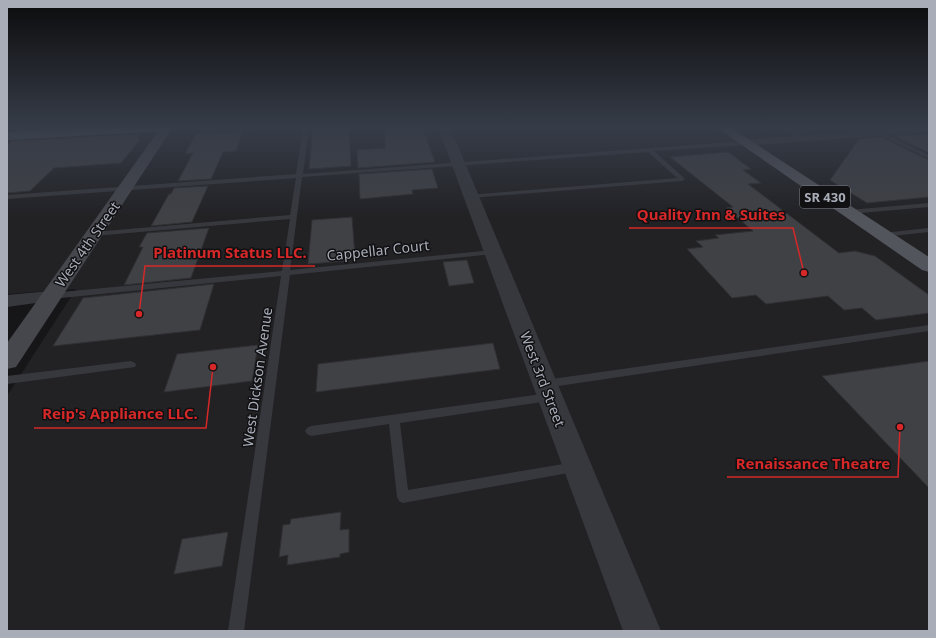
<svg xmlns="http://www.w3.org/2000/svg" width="936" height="638" font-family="'Noto Sans',sans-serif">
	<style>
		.built { fill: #222225 }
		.building { fill: #404145; stroke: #303034 }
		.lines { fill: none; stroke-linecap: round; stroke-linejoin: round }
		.service { fill: #37383d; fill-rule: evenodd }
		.minor { fill: #37383d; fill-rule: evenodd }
		.tertiary { fill: #37383d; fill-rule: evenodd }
		.secondary { fill: #45474d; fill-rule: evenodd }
		.primary { fill: #53555c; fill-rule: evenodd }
		.trunk { fill: #5b5e65; fill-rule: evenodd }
		.labels { text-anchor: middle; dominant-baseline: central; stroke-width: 3; stroke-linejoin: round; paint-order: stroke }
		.shield { fill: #111113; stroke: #7b7e86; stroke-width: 1 }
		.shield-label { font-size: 13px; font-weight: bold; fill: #a8adb8 }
		.street-label { font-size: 14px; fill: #a8adb8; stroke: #111113 }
		.leader { fill: none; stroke: #d62828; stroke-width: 1.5 }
		.callout-dot { fill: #d62828; stroke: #111113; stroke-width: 1.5 }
		.callout-label { font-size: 15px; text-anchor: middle; font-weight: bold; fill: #d62828; stroke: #111113; stroke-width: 3; stroke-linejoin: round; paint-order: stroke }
	</style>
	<rect width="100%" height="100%" fill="#161618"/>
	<path class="built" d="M 7,127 L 929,127 L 929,631 L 7,631 L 7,396 L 76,289 L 7,294 Z"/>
	<path class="building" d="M 349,127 L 351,166 L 309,169 L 313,128 Z
		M 394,127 L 416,127 L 423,129 L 435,162 L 358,168 L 357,150 L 385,148 L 385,131 Z
		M 236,132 L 242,132 L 236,151 L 223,152 L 211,179 L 178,181 L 193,153 L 185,154 L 196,134 Z
		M 139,134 L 139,141 L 121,163 L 54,168 L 30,191 L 7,193 L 7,145 L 12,141 Z
		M 929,134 L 929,153 L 894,136 Z
		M 881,137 L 929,160 L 929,197 L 867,203 L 830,180 L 859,139 Z
		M 728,152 L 751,169 L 743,170 L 761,183 L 748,184 L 839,253 L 855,251 L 875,256 L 929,295 L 929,313 L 876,320 L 862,308 L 844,310 L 828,296 L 766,304 L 756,295 L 732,298 L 687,249 L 703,247 L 696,241 L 719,238 L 715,235 L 753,231 L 726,208 L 733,207 L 670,157 Z
		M 432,169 L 438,188 L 412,190 L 413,194 L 360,199 L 359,174 Z
		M 208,186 L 192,222 L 151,226 L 169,194 L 171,194 L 174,188 Z
		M 352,217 L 355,256 L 348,257 L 348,261 L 308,264 L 312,220 Z
		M 209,228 L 191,278 L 124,285 L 143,247 L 139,247 L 147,233 Z
		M 467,260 L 474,283 L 449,286 L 443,262 Z
		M 214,284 L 200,330 L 53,346 L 83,298 Z
		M 493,343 L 500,369 L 316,392 L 318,364 Z
		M 258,345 L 252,381 L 164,392 L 177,354 Z
		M 929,361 L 929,488 L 822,376 Z
		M 341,512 L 340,530 L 349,529 L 349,552 L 340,554 L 340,557 L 287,565 L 288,555 L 279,557 L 283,525 L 290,524 L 291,519 Z
		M 228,532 L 222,566 L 174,574 L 182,539 Z"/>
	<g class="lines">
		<path class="service" d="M 21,127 L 27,127 L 15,137 L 11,137 L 11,135 Z
			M 303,127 L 309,127 L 303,174 L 745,141 L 748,143 L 745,145 L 654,151 L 684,178 L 685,179 L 682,181 L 470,198 L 467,196 L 468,195 L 677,178 L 648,152 L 302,177 L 290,270 L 493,250 L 497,252 L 493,254 L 290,275 L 244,631 L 228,631 L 281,276 L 51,299 L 47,296 L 51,293 L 282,271 L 290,219 L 94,236 L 90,234 L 94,232 L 290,215 L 296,178 L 7,199 L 7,195 L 296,174 Z
			M 779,127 L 786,127 L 804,138 L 799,139 Z
			M 864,127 L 871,127 L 929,155 L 929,159 Z
			M 929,203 L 929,207 L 849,214 L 846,212 L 849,210 Z
			M 929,228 L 929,232 L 882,237 L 878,235 L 882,233 Z
			M 929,325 L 929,331 L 545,388 L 541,387 L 540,384 L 541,381 L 545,380 Z
			M 131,361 L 135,363 L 136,365 L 135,367 L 7,384 L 7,376 Z
			M 549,393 L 553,394 L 554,397 L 553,400 L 549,401 L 400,423 L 408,490 L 575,462 L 579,463 L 581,467 L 579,471 L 403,503 L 399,501 L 397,497 L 389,424 L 311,436 L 307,434 L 305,431 L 307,428 L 311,426 Z"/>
		<path class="minor" d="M 913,127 L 929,127 L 929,132 L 745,146 L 741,145 L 739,143 L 741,141 L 745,140 Z
			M 51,291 L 57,292 L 60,296 L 57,300 L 7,307 L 7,295 Z"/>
		<path class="tertiary" d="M 438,127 L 450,127 L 661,631 L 623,631 Z"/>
		<path class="secondary" d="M 161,127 L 173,127 L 16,367 L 7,369 L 7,343 Z"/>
		<path class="primary" d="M 716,127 L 730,127 L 929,257 L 929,272 L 922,270 Z"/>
		<path class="trunk" d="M 99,127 L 172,127 L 170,130 L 166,131 L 7,140 L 7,132 Z"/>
	</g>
	<linearGradient id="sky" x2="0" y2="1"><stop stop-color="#0c0c0d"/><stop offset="0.59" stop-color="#363c48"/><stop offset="1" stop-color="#363c48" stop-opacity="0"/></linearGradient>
	<rect width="936" height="216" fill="url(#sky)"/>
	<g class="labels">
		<rect class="shield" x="800" y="186" width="50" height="22" rx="3"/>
		<g class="shield-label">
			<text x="825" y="197">SR 430</text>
		</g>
		<g class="street-label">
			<text transform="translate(87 244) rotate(-55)">West 4th Street</text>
			<text transform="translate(378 250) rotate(-6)">Cappellar Court</text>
			<text transform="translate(257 377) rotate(-82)">West Dickson Avenue</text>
			<text transform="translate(543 379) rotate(69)">West 3rd Street</text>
		</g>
	</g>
	<path class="leader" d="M804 273L793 228H629M139 314L145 266H315M213 367L206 428H34M900 427L898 477H727"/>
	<g class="callout-dot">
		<circle cx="804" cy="273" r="4"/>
		<circle cx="139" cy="314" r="4"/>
		<circle cx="213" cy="367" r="4"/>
		<circle cx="900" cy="427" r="4"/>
	</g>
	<g class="callout-label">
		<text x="711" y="220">Quality Inn &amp; Suites</text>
		<text x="230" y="258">Platinum Status LLC.</text>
		<text x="120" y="419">Reip's Appliance LLC.</text>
		<text x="813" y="469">Renaissance Theatre</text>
	</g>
	<rect width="936" height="638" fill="none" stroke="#a8adb8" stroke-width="16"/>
</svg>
